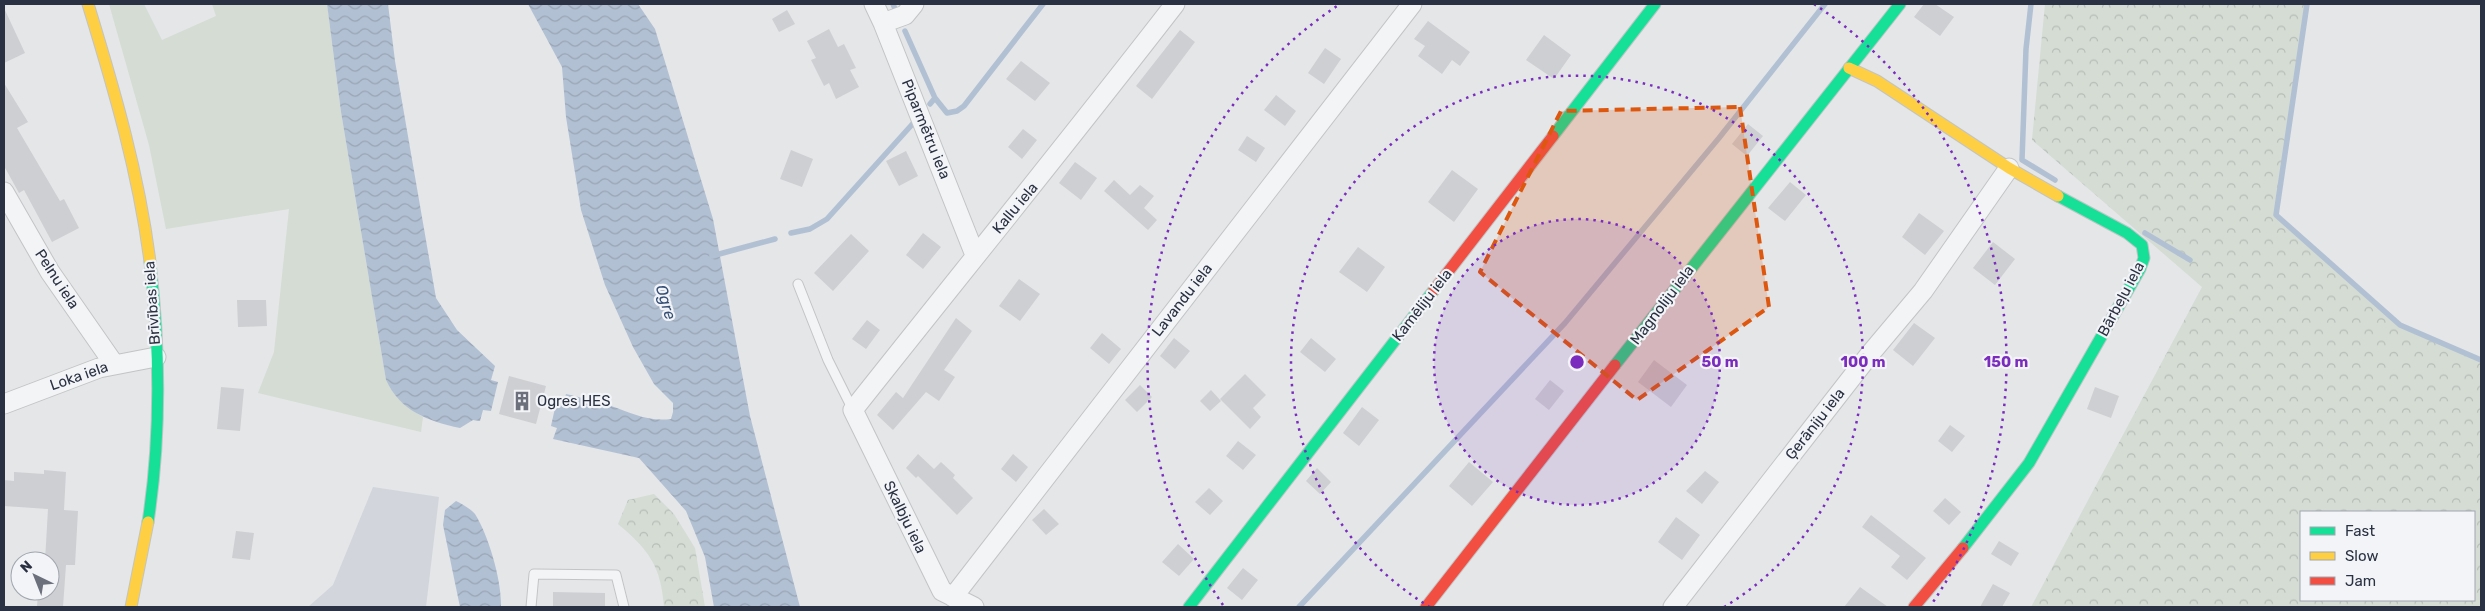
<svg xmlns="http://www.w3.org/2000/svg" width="2485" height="611" font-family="Rubik,sans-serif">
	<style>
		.built { fill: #d2d5db }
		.grass { fill: #d4dcd4 }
		.forest { fill: url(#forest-crowns); fill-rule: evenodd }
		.water { fill: url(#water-waves) }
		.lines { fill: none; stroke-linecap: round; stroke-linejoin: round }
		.stream { stroke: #b2c0d3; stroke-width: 5.5 }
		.building { fill: #cecfd2 }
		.lane-casing { stroke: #c2c4c6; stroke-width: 11 }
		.street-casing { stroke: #c2c4c6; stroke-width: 21 }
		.fast-casing { stroke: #c2c4c6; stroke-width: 13 }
		.slow-casing { stroke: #c2c4c6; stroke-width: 13 }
		.jam-casing { stroke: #c2c4c6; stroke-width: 13 }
		.lane { stroke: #f3f4f5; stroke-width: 9 }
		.street { stroke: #f3f4f5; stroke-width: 19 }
		.fast { stroke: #16e098; stroke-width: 11 }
		.slow { stroke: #ffcf43; stroke-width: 11 }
		.jam { stroke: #f24e42; stroke-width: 11 }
		.marked { fill: #de570f; fill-opacity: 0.2; stroke: #de570f; stroke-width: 4; stroke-dasharray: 10 6; stroke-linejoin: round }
		.ring { fill: none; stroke: #7b2cbf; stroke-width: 2.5; stroke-dasharray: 2.5 5 }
		.labels { text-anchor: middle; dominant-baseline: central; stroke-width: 4.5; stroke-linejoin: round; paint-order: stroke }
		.street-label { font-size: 15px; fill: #2a3142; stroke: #f2f4f7 }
		.poi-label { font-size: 15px; fill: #2a3142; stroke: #f2f4f7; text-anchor: start }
		.water-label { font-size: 16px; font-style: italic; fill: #344e76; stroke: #f2f4f7 }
		.centre { fill: #7b2cbf; stroke: #f2f4f7; stroke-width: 2.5 }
		.ring-label { font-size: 15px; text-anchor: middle; font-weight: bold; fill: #7b2cbf; stroke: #f2f4f7; stroke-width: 4.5; stroke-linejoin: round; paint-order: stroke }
	</style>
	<defs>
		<pattern id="forest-crowns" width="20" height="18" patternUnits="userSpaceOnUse" patternTransform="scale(1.25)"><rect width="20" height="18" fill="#d4dcd4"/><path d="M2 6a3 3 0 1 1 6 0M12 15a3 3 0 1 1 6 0" fill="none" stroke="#b6bdb7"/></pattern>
		<pattern id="water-waves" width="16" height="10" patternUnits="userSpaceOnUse" patternTransform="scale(1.25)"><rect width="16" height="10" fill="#b2c0d3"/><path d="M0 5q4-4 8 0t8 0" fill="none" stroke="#99a5b6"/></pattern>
	</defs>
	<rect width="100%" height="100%" fill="#e4e6e8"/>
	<path class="built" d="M 373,487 L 439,497 L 426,607 L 308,607 L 333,585 Z"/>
	<path class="grass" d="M 109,4 L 144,4 L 162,40 L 216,16 L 212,4 L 327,4 L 341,112 L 386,380 C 394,398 406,407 423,417 L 421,432 L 258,393 L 274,352 L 289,209 L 166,229 L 149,145 Z"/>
	<path class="forest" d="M 2045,4 L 2307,4 L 2276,215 L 2400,325 L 2481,360 L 2481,607 L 2031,607 L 2202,287 L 2032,140 ZM 2301,512 L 2474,512 L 2474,600 L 2301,600 Z
		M 654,494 L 674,514 L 695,548 L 705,607 L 664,607 C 661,566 649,550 618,524 L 628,500 Z"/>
	<path class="water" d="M 327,4 L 388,4 L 395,61 L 436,298 L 457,330 L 495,366 L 491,380 L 498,382 L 491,411 L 483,410 L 480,421 L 473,420 L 460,428 C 428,421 400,411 386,380 L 341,112 Z
		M 528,4 L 638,4 L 655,29 L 713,219 L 750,416 L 800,607 L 714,607 L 705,557 L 686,511 L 639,458 L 553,439 L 557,428 L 551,426 L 557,399 L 564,400 L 566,394 C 581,398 596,401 611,406 C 632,413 648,422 671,419 L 673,412 L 673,403 L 654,384 L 633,347 L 605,285 L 581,210 L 566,117 L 562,67 Z
		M 456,501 C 462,504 471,509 475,514 C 489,536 502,582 501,607 L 460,607 L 443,525 L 445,510 Z"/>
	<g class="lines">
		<path class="stream" d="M 893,4 L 895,9
			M 2031,4 L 2026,49 L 2022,160 L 2055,180
			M 2307,4 L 2276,215 L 2400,325 L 2481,360
			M 905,31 L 935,98 L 947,113 L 957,111 L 964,106 L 1043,4
			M 930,104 L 935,98
			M 791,233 L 810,229 L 827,219 L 917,119
			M 2145,233 L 2190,260
			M 712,256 L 775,239
			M 1299,607 L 1565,323 L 1719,138 L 1825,4"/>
	</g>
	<path class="building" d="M 1924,4 L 1935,4 L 1954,17 L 1940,36 L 1914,17 Z
		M 4,8 L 25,53 L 4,63 Z
		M 787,10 L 795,24 L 779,32 L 772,19 Z
		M 1428,21 L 1470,52 L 1460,66 L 1452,60 L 1442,74 L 1418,56 L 1425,46 L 1414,39 Z
		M 829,29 L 838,47 L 844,44 L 856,68 L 850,70 L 859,87 L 836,99 L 829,83 L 824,86 L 811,60 L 816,58 L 807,41 Z
		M 1180,30 L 1195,42 L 1152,99 L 1136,86 Z
		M 1544,35 L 1571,55 L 1554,79 L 1526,60 Z
		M 1325,48 L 1341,59 L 1324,84 L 1308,73 Z
		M 1021,61 L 1050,83 L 1035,101 L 1006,79 Z
		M 4,83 L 28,122 L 17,128 L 60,201 L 64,199 L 79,228 L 52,242 L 24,190 L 19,193 L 4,166 Z
		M 1276,95 L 1296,111 L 1285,126 L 1264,110 Z
		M 1748,124 L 1763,136 L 1747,156 L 1732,144 Z
		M 1023,129 L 1037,140 L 1022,159 L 1008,147 Z
		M 1247,136 L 1265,148 L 1256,162 L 1238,150 Z
		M 791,150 L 813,159 L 802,187 L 780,179 Z
		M 906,151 L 918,176 L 899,186 L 886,161 Z
		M 1075,162 L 1097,178 L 1081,200 L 1059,183 Z
		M 1452,170 L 1478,189 L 1454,222 L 1428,202 Z
		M 1114,180 L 1130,195 L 1140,185 L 1154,196 L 1144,208 L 1157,220 L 1148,230 L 1104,191 Z
		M 1790,182 L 1806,195 L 1785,221 L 1768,208 Z
		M 1919,213 L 1944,231 L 1925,255 L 1902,237 Z
		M 923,233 L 941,247 L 923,269 L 906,255 Z
		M 851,234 L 869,251 L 833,291 L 814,273 Z
		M 1993,242 L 2015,259 L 1995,285 L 1973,268 Z
		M 1358,247 L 1385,267 L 1367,292 L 1339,272 Z
		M 1019,279 L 1040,294 L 1020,321 L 999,306 Z
		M 237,300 L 266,300 L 267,326 L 238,327 Z
		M 956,318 L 972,331 L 944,370 L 955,377 L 939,401 L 926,392 L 893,430 L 877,415 L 896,392 L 903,398 Z
		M 867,320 L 880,330 L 866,349 L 852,339 Z
		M 1914,323 L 1935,338 L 1913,366 L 1893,350 Z
		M 1102,333 L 1121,349 L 1109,364 L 1090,348 Z
		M 1174,338 L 1190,351 L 1175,369 L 1160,356 Z
		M 1311,338 L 1336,359 L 1325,372 L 1300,352 Z
		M 1654,360 L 1687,385 L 1671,407 L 1638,382 Z
		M 1245,374 L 1266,395 L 1253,408 L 1261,417 L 1250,429 L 1220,399 Z
		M 509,376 L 546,386 L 536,424 L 499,414 Z
		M 1550,380 L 1564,391 L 1549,410 L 1535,399 Z
		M 1140,385 L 1152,397 L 1137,412 L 1125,400 Z
		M 221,387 L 244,389 L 240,431 L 217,429 Z
		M 2095,387 L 2119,396 L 2111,418 L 2087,409 Z
		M 1211,390 L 1221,401 L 1210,411 L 1200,401 Z
		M 1362,407 L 1379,420 L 1359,446 L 1343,433 Z
		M 1950,425 L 1965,436 L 1952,452 L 1938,441 Z
		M 1238,441 L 1256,455 L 1243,470 L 1226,456 Z
		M 918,454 L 934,469 L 941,462 L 955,475 L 953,478 L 973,498 L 957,515 L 918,476 L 916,478 L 906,468 Z
		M 1013,454 L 1028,467 L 1016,482 L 1001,469 Z
		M 1469,462 L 1493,482 L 1472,506 L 1449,486 Z
		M 1317,468 L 1331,482 L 1320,494 L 1306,481 Z
		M 44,470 L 66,472 L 64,510 L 78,511 L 75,565 L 66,565 L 63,607 L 37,607 L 38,591 L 50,591 L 50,561 L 45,561 L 48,509 L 4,506 L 4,480 L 14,481 L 14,472 L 44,474 Z
		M 1705,471 L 1719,482 L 1702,504 L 1686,491 Z
		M 1209,488 L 1223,501 L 1210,515 L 1195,502 Z
		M 1945,498 L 1961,512 L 1949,525 L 1933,511 Z
		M 1044,509 L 1059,524 L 1046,535 L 1032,520 Z
		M 1871,515 L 1926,558 L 1907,580 L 1891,567 L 1900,556 L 1862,527 Z
		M 1676,517 L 1700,535 L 1682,560 L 1658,542 Z
		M 236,531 L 254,533 L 250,560 L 232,558 Z
		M 1999,541 L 2019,553 L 2011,566 L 1991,554 Z
		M 1178,544 L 1194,559 L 1179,576 L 1162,562 Z
		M 1243,568 L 1258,580 L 1242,600 L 1227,588 Z
		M 1993,584 L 2010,593 L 2002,607 L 1980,607 Z
		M 1860,587 L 1888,607 L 1844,607 Z
		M 553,592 L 605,593 L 605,607 L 553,607 Z"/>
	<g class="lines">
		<defs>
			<path id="lane" d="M 798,284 L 828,360 L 853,410
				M 531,607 L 534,574 L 616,575 L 624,607"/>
			<path id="street" d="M 874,4 L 883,23 L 975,255
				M 883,23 L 905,15 L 914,4
				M 4,192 L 50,272 L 114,364
				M 4,404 L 99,368 L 156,357
				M 953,597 L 1412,4
				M 974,607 L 942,591 L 853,410 C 960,275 1069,141 1175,4
				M 1673,607 L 1870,354 L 1923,291 L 2009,168"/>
			<path id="fast" d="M 1553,136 L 1655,4
				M 1615,365 L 1900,4
				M 148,522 C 161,437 160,347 150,262
				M 1963,548 L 2029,463 L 2140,269 L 2144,258 L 2142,245 L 2127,233 L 2058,196
				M 1189,607 L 1434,290"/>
			<path id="slow" d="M 88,4 C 114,89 139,174 150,262
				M 1849,68 L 1877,81 L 2009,168 L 2058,196
				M 131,607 L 148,522"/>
			<path id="jam" d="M 1434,290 L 1553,136
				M 1426,607 L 1615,365
				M 1914,607 L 1963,548"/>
		</defs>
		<use href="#lane" class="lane-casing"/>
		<use href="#street" class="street-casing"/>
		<use href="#fast" class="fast-casing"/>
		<use href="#slow" class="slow-casing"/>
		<use href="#jam" class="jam-casing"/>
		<use href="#lane" class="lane"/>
		<use href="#street" class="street"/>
		<use href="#fast" class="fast"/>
		<use href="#slow" class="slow"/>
		<use href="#jam" class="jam"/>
	</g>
	<path class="marked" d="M 1740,107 L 1769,307 L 1637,400 L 1480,272 L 1561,111 Z"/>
	<circle cx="1577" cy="362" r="143" fill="#7b2cbf" fill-opacity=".12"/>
	<g class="ring">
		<circle cx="1577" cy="362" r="143"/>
		<path d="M1430 607A286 286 0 1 1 1724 607"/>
		<path d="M1223 605A429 429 0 0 1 1340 4M1814 4A429 429 0 0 1 1931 605"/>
	</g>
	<defs>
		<symbol id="building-bare" viewBox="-9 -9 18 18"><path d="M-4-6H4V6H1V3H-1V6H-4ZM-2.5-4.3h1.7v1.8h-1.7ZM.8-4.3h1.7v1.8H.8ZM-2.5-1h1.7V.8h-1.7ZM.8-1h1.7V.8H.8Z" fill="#6b707c" stroke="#f2f4f7" stroke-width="2.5" paint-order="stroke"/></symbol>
	</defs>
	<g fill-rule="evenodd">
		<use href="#building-bare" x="508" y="387" width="28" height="28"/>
	</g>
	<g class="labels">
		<g class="street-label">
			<text transform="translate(926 129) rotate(68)">Piparmētru iela</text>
			<text transform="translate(1015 208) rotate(-50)">Kallu iela</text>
			<text transform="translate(57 279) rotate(57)">Pelnu iela</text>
			<text transform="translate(2121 299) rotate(-62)">Bārbeļu iela</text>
			<text transform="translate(1182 300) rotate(-52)">Lavandu iela</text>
			<text transform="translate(152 303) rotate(-94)">Brīvības iela</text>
			<text transform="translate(1422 305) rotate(-52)">Kamēliju iela</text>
			<text transform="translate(1662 305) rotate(-53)">Magnoliju iela</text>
			<text transform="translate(79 376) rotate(-19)">Loka iela</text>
			<text transform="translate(1815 424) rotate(-52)">Ģerāniju iela</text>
			<text transform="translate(905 517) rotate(64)">Skalbju iela</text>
		</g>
		<g class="poi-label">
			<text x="537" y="401">Ogres HES</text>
		</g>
		<g class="water-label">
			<text transform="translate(666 302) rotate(73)">Ogre</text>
		</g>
	</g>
	<circle cx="1577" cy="362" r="8" class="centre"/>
	<g class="ring-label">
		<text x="1720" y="367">50 m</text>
		<text x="1863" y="367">100 m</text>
		<text x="2006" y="367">150 m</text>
	</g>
	<rect width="2485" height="611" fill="none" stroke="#2a3142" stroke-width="10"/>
	<rect x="2300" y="511" width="175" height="90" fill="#f2f4f7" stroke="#a2a6af"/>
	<rect x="2310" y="527" width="25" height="8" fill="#16e098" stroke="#a2a6af"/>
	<text x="2345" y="536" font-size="15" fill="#2a3142">Fast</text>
	<rect x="2310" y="552" width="25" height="8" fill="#ffcf43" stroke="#a2a6af"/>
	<text x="2345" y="561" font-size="15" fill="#2a3142">Slow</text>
	<rect x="2310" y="577" width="25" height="8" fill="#f24e42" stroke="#a2a6af"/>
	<text x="2345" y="586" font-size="15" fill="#2a3142">Jam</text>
	<g transform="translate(35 576) rotate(317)"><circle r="24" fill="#f2f4f7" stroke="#a2a6af"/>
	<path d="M0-4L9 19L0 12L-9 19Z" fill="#6b707c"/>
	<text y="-8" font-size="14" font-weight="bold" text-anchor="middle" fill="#2a3142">N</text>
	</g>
</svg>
